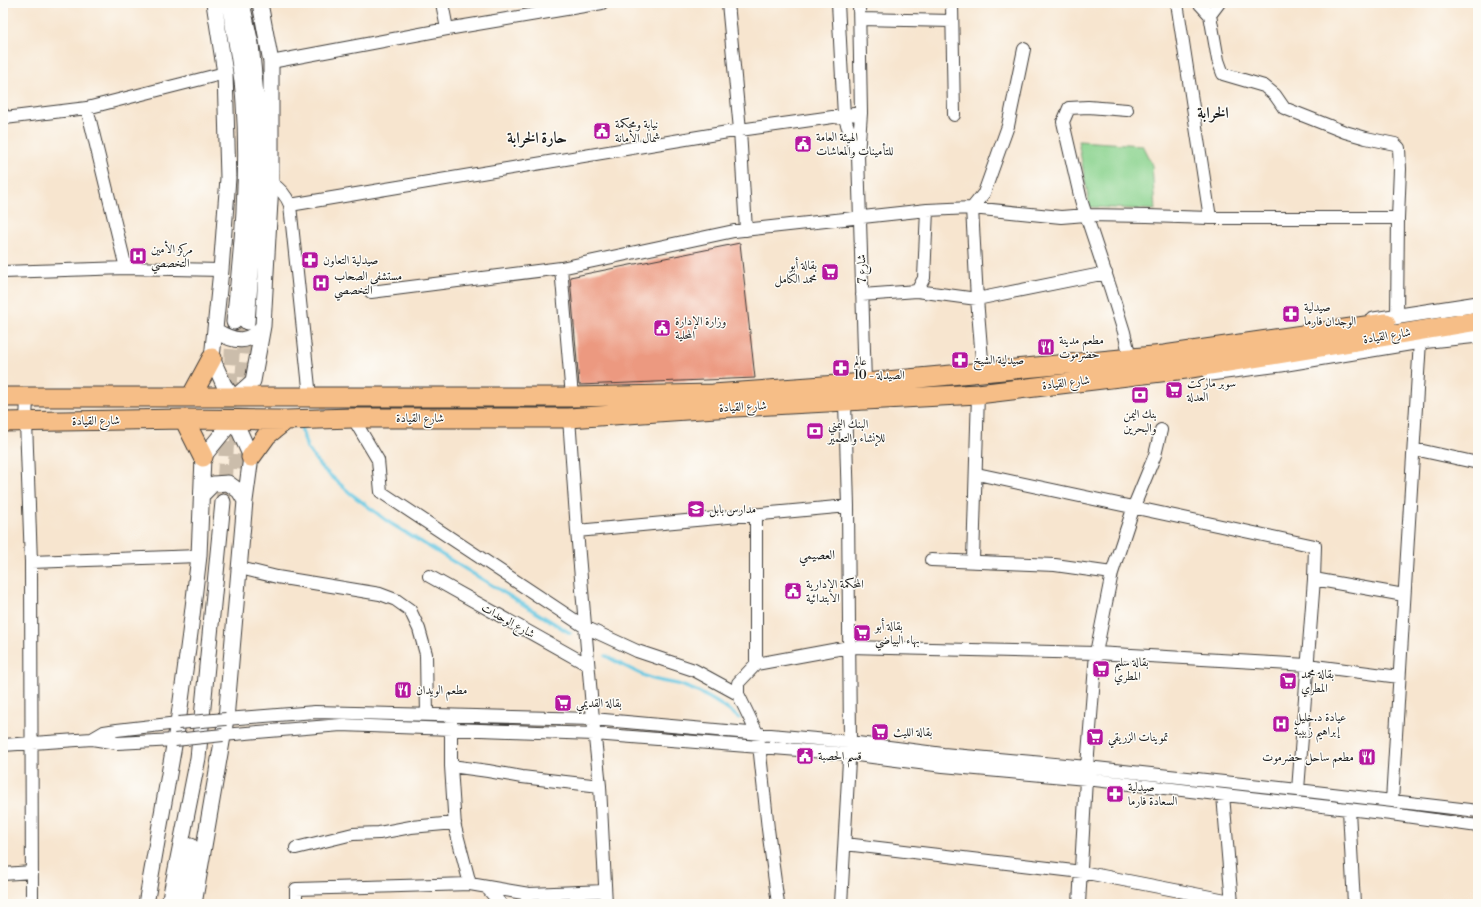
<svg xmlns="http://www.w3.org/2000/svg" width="1481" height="907" font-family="'Libre Bodoni',Amiri,serif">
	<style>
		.green { fill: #8ad38e; stroke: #537855 }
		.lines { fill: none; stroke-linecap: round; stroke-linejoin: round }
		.stream { stroke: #63c6e1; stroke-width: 3.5 }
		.building { fill: #ec9980 }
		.tertiary-tunnel { stroke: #cbbdab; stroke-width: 15; stroke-dasharray: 15 8; stroke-linecap: butt }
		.minor-casing { stroke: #3d3a37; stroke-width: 14 }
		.tertiary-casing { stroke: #3d3a37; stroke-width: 17 }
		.primary-casing { stroke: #3d3a37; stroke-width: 21 }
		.minor { stroke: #fff; stroke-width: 12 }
		.tertiary { stroke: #fff; stroke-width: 15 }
		.primary { stroke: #f6be87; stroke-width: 19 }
		.minor-bridge-casing { stroke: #3d3a37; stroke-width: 14; stroke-linecap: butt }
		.minor-bridge { stroke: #fff; stroke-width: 12 }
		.labels { text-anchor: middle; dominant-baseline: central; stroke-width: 3; stroke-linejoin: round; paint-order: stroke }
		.poi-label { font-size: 12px; fill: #1c1c1c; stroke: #fdfcf7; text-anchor: start }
		.street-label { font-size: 12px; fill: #1c1c1c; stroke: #fdfcf7 }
		.neighbourhood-label { font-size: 13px; fill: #1c1c1c; stroke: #fdfcf7 }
		.district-label { font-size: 16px; font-weight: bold; fill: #1c1c1c; stroke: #fdfcf7 }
	</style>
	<rect width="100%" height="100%" fill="#fdfcf7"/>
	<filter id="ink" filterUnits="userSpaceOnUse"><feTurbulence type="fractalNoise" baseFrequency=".025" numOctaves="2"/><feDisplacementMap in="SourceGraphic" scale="8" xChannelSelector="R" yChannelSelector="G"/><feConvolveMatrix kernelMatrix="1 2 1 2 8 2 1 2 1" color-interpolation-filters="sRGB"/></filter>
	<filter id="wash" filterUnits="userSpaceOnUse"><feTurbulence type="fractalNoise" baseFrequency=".012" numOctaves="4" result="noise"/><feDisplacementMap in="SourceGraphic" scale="16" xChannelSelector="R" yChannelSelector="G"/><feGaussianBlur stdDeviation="0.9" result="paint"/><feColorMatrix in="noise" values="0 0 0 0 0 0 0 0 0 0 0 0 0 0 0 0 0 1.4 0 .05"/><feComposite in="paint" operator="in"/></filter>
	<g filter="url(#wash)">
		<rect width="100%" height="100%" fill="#f7e5cf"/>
		<path class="green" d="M 1078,141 L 1142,145 L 1152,165 L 1155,210 L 1090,207 Z"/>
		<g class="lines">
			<path class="stream" d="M 301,427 L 307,448 L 321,467 L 350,493 L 390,523 L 570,633
				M 606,656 C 621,664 635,672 650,678 C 659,681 668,682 677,684 C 701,691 720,703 739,718"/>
		</g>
		<g id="blocks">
			<path class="building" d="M 740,243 L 755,378 L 579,385 L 570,277 Z"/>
		</g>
	</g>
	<g filter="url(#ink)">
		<use href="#blocks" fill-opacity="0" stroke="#3d3a37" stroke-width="1"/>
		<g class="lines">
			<path class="tertiary-tunnel" d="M 235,469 L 247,326
				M 223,502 L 234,322"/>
			<defs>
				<path id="minor" d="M 442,3 L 447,29
					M 728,3 L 740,130 L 746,230
					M 838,3 L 844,116 L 856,150
					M 859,3 L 861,113 L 858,155 L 865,383
					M 952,3 L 954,115
					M 1177,3 L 1210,218
					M 1199,3 L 1210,15 L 1218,60 L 1223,74 L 1264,86 L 1275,95 L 1284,108 L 1345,132 L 1366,138 L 1395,144 L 1399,148 L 1400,169 L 1398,218 L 1397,317
					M 1210,15 L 1219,3
					M 860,19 L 952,21
					M 271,62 L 447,29 L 602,3
					M 87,108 L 126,268
					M 1127,110 L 1088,107 L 1069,108 L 1063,122 L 1081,200 L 1111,290 L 1124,332 L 1130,358
					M 3,114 L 5,118 L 87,108 L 225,73
					M 271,183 C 281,189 286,195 290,205 L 310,397
					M 290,205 L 740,130 L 861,113
					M 561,268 L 734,231 L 927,210 L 972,208 L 1061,217 L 1086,215 L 1147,216 L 1210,218 L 1398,218
					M 3,272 L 126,268 L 221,270
					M 917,291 L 977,299 L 1106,273
					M 371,292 L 561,268 L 572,397
					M 862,295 L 917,291 L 924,278 L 927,210
					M 983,372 L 977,299 L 972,208 L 984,193 L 1008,126 L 1024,49
					M 27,397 L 26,422 L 31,562 L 32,904
					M 353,418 L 378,460 L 381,492 L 585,627 L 637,651 L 694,670 L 738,694 L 758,735 L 768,829 L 778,904
					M 569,418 L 577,531 L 593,719 L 600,786 L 606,904
					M 1414,449 L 1478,463
					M 977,474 L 1315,546 L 1314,579 L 1298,790
					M 756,514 L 756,664
					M 577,531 L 848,506
					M 931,560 L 1055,565 L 1112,573
					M 973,560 L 978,394
					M 31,562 L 199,556
					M 240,568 L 277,577 L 380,594 L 396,600 L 410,610 L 419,629 L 426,654 L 427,715
					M 429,576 L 588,665
					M 1314,579 L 1404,595
					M 738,694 L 738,683 L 756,664 L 849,647 L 1096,653 L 1307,665 L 1399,677
					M 226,719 L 315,712 L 593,719 L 850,742 L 943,754 L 1087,767 L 1298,790 L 1478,811
					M 451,721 L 451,766 L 455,827 L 470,884
					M 223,735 L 341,725 L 594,734 L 849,754 L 943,766 L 1086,779 L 1391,814 L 1478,826
					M 92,739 L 104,732 L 117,730 L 178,723
					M 3,745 L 92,739 L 117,743 L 175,740
					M 451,766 L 488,771 L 522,777 L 600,786
					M 1087,767 L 1096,653 L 1112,573 L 1134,506 L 1155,455 L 1161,430
					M 1223,795 L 1232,904
					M 1392,801 L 1420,341
					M 1349,810 L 1354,904
					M 845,844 L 1082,872 L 1231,901
					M 296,848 L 353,834 L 379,833 L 411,827 L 455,823
					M 3,874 L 32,872
					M 487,888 L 501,904
					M 296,904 L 296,889 L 470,884 L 529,894 L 605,891
					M 841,904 L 850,742 L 848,506 L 845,402
					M 1079,904 L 1086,779"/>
				<path id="tertiary" d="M 214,3 L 225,73 L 228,178 L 221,270 L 212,358 L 224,385 L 234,398 L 253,381 L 263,326 L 271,183 L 271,62 L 260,3
					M 229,3 C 235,36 242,69 244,103 C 249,176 242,249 234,322
					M 242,3 L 251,44 L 256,95 L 260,154 L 247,322
					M 1374,320 L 1478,304
					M 216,331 C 234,342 249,345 263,326
					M 1210,373 L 1281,364 L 1420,341 L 1478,335
					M 202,495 L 213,484 L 228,483 L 239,491 L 245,501
					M 146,904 L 178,723 L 190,633 L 199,556 L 203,457 L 234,419 L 251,457 L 245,501 L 226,719 L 194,904
					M 169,904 L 198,758 L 223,502
					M 181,904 L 191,846"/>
				<path id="primary" d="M 3,397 L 572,397 L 713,394 L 865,383 L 1164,355 L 1386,323
					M 191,397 L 212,358
					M 184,419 L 203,457
					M 3,422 L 184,419 L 286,420 L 353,418 L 569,418 L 716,408 L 978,394 L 1186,369 L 1478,321
					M 251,457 L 267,435 L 286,420"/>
			</defs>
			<use href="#minor" class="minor-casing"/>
			<use href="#tertiary" class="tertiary-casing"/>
			<use href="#primary" class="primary-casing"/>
			<use href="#minor" class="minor"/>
			<use href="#tertiary" class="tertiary"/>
			<use href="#primary" class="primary"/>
			<defs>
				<path id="minor-bridge" d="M 178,723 L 226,719
					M 175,740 L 223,735"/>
			</defs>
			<use href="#minor-bridge" class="minor-bridge-casing"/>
			<use href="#minor-bridge" class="minor-bridge"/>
		</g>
	</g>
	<defs>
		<symbol id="civic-square" viewBox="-11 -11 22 22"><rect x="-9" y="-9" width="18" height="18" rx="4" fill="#b5179e" stroke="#fdfcf7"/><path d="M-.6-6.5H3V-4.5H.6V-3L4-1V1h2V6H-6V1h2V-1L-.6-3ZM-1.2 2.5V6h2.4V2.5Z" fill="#fff"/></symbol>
		<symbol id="hospital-square" viewBox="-11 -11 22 22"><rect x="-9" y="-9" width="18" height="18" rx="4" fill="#b5179e" stroke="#fdfcf7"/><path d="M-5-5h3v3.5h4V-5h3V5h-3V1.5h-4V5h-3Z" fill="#fff"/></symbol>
		<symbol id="pharmacy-square" viewBox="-11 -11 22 22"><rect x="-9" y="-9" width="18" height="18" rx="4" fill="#b5179e" stroke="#fdfcf7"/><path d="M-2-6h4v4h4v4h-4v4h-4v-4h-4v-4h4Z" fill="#fff"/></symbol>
		<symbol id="supermarket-square" viewBox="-11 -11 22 22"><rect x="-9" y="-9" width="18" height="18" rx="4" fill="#b5179e" stroke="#fdfcf7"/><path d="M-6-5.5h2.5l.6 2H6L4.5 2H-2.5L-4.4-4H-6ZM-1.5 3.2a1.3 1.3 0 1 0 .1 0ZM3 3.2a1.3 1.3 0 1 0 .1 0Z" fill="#fff"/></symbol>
		<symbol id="restaurant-square" viewBox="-11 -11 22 22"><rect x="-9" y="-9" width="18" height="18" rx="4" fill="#b5179e" stroke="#fdfcf7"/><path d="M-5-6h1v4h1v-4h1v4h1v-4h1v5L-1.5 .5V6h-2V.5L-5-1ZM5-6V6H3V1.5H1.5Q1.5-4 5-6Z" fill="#fff"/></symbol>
		<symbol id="bank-square" viewBox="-11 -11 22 22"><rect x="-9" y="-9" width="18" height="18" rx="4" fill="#b5179e" stroke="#fdfcf7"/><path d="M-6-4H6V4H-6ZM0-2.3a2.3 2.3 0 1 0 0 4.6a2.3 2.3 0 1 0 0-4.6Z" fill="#fff"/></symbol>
		<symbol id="school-square" viewBox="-11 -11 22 22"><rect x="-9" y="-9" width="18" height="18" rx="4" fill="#b5179e" stroke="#fdfcf7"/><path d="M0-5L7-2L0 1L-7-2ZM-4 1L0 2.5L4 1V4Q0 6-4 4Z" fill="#fff"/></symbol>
	</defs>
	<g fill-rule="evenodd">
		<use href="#civic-square" x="592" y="121" width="20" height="20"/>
		<use href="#civic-square" x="793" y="134" width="20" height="20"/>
		<use href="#hospital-square" x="128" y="246" width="20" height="20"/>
		<use href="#pharmacy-square" x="300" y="250" width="20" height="20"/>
		<use href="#supermarket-square" x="820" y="262" width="20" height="20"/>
		<use href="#hospital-square" x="311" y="273" width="20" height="20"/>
		<use href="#pharmacy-square" x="1281" y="304" width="20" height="20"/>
		<use href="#civic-square" x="652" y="318" width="20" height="20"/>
		<use href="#restaurant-square" x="1036" y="337" width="20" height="20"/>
		<use href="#pharmacy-square" x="950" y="350" width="20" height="20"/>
		<use href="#pharmacy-square" x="831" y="358" width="20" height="20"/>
		<use href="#supermarket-square" x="1164" y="380" width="20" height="20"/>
		<use href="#bank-square" x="1130" y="385" width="20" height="20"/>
		<use href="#bank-square" x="805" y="421" width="20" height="20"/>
		<use href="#school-square" x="686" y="499" width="20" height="20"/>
		<use href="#civic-square" x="783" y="581" width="20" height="20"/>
		<use href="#supermarket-square" x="852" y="623" width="20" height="20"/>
		<use href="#supermarket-square" x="1091" y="659" width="20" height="20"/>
		<use href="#supermarket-square" x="1278" y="671" width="20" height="20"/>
		<use href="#restaurant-square" x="393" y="680" width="20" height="20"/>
		<use href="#supermarket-square" x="553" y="693" width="20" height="20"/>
		<use href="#hospital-square" x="1271" y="714" width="20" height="20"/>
		<use href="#supermarket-square" x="870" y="722" width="20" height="20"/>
		<use href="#supermarket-square" x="1085" y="727" width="20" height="20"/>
		<use href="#civic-square" x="795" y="746" width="20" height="20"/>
		<use href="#restaurant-square" x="1357" y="747" width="20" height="20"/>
		<use href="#pharmacy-square" x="1105" y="784" width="20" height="20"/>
	</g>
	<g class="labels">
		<g class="poi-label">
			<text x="615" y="124">نيابة ومحكمة<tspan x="615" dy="14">شمال الأمانة</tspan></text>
			<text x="816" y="137">الهيئة العامة<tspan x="816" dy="14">للتأمينات والمعاشات</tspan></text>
			<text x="151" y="249">مركز الأمين<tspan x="151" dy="14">التخصصي</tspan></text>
			<text x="323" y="260">صيدلية التعاون</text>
			<text x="817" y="265" text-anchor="end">بقالة أبو<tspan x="817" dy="14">محمد الكامل</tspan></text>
			<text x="334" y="276">مستشفى الصحاب<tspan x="334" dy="14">التخصصي</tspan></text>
			<text x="1304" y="307">صيدلية<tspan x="1304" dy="14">الوجدان فارما</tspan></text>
			<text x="675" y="321">وزارة الإدارة<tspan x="675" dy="14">المحلية</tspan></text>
			<text x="1059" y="340">مطعم مدينة<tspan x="1059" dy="14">حضرموت</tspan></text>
			<text x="973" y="360">صيدلية الشيخ</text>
			<text x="854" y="361">عالم<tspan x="854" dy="14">الصيدلة - 10</tspan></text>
			<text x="1187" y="383">سوبر ماركت<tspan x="1187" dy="14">العدلة</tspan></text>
			<text x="1140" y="414" text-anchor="middle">بنك اليمن<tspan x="1140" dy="14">والبحرين</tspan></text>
			<text x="828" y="424">البنك اليمني<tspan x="828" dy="14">للإنشاء والتعمير</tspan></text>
			<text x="709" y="509">مدارس بابل</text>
			<text x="806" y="584">المحكمة الإدارية<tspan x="806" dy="14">الابتدائية</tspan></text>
			<text x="875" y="626">بقالة أبو<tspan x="875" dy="14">بهاء البياضي</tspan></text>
			<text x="1114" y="662">بقالة سليم<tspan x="1114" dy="14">المطري</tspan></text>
			<text x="1301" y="674">بقالة محمد<tspan x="1301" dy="14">المطري</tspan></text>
			<text x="416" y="690">مطعم الويدان</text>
			<text x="576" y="703">بقالة القديمي</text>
			<text x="1294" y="717">عيادة د.خليل<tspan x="1294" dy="14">إبراهيم زبيبة</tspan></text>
			<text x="893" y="732">بقالة الليث</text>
			<text x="1108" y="737">تموينات الزريقي</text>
			<text x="818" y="756">قسم الحصبة</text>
			<text x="1354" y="757" text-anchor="end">مطعم ساحل حضرموت</text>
			<text x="1128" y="787">صيدلية<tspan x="1128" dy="14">السعادة فارما</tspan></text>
		</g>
		<g class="street-label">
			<text transform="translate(862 269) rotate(-92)">شارع 7</text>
			<text transform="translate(1387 336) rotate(-9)">شارع القيادة</text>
			<text transform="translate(1066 383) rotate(-7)">شارع القيادة</text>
			<text transform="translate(743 407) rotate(-3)">شارع القيادة</text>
			<text x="420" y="418">شارع القيادة</text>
			<text transform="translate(96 421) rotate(-1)">شارع القيادة</text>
			<text transform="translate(508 621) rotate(29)">شارع الوحدات</text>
		</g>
		<g class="neighbourhood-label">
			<text x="817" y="555">العصيمي</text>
		</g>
		<g class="district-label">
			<text x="1213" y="113">الخرابة</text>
			<text x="537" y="138">حارة الخرابة</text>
		</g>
	</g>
	<rect width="1481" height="907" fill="none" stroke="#fdfcf7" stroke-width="16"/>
</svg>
